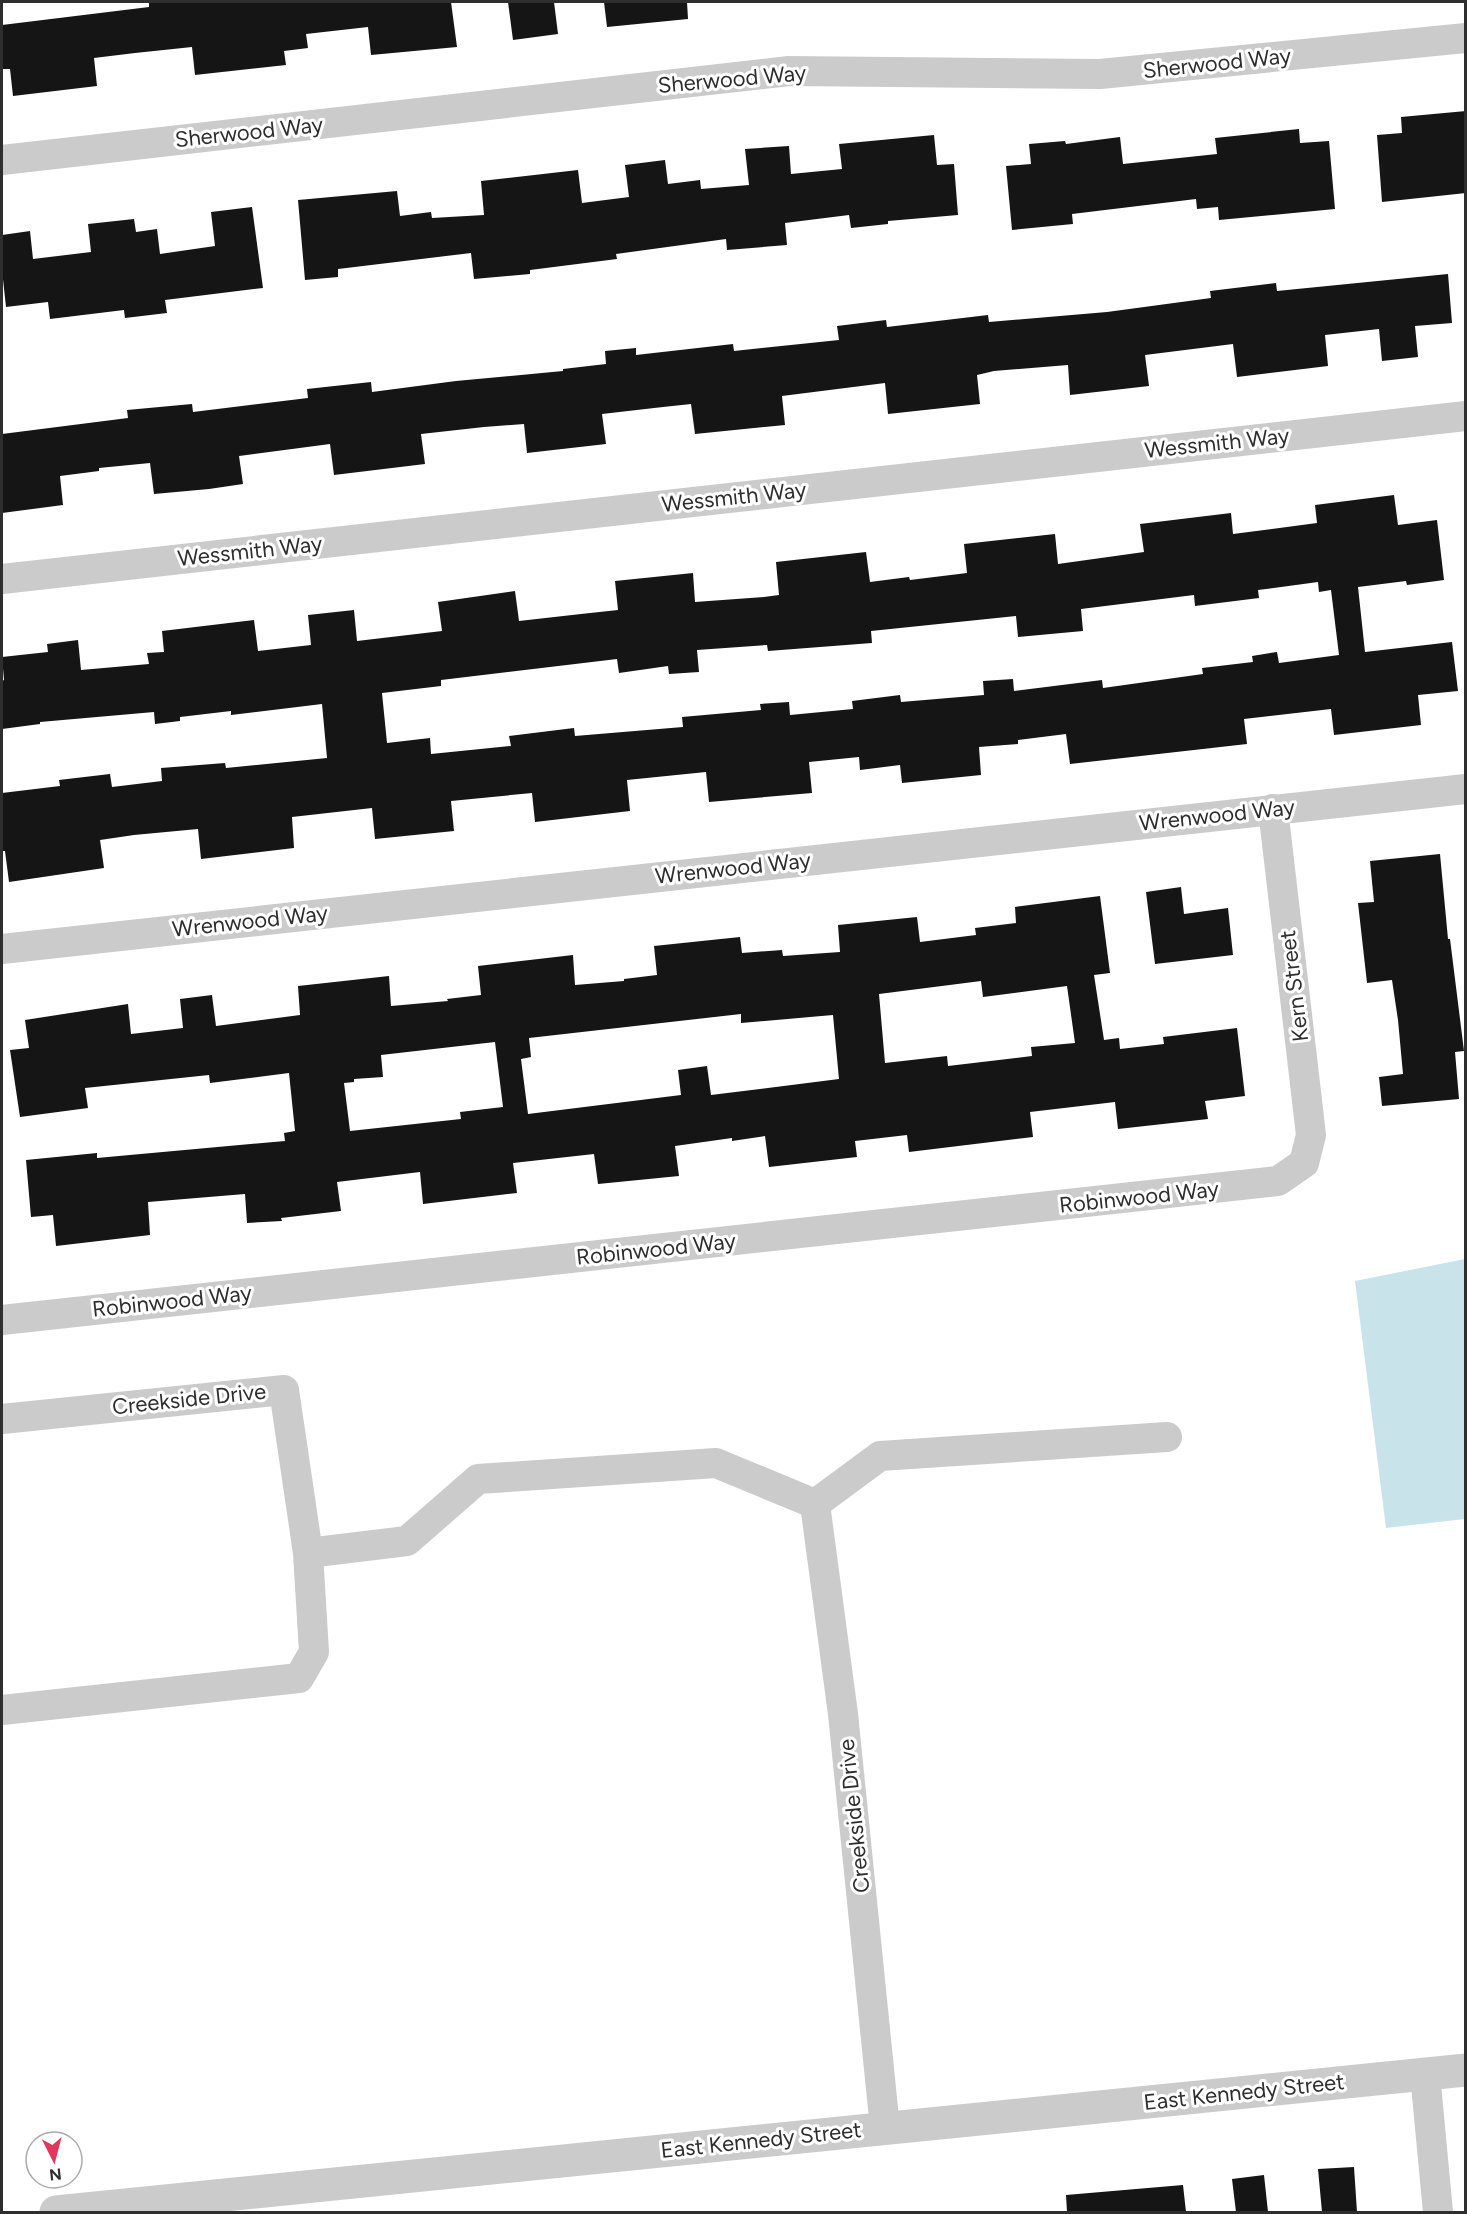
<svg xmlns="http://www.w3.org/2000/svg" width="1467" height="2214" font-family="Figtree,sans-serif">
	<style>
		.water { fill: #c9e3ea }
		.building { fill: #151515; fill-rule: evenodd }
		.lines { fill: none; stroke-linecap: round; stroke-linejoin: round }
		.minor { stroke: #cbcbcb; stroke-width: 30 }
		.tertiary { stroke: #cbcbcb; stroke-width: 33 }
		.labels { text-anchor: middle; dominant-baseline: central; stroke-width: 6; stroke-linejoin: round; paint-order: stroke }
		.street-label { font-size: 22px; fill: #2e2e2e; stroke: #fff }
	</style>
	<rect width="100%" height="100%" fill="#fff"/>
	<path class="water" d="M 1465,1259 L 1465,1519 L 1386,1528 L 1355,1281 Z"/>
	<path class="building" d="M 149,2 L 451,2 L 457,47 L 371,55 L 368,27 L 306,34 L 308,48 L 284,51 L 286,65 L 195,75 L 192,47 L 135,53 L 94,58 L 97,86 L 13,96 L 10,69 L 2,69 L 2,25 L 149,7 Z
		M 508,2 L 554,2 L 558,34 L 513,40 Z
		M 604,2 L 687,2 L 688,19 L 607,27 Z
		M 1466,111 L 1466,193 L 1382,202 L 1377,135 L 1402,133 L 1401,117 Z
		M 1299,129 L 1300,143 L 1329,141 L 1335,209 L 1219,220 L 1218,207 L 1197,209 L 1196,199 L 1072,214 L 1073,224 L 1012,230 L 1006,166 L 1031,164 L 1029,144 L 1065,141 L 1066,144 L 1120,137 L 1123,164 L 1217,154 L 1215,138 Z
		M 934,135 L 937,165 L 954,164 L 958,215 L 888,221 L 888,224 L 851,228 L 849,215 L 785,223 L 787,245 L 727,250 L 726,239 L 616,254 L 617,259 L 530,270 L 530,274 L 474,279 L 471,253 L 338,269 L 338,277 L 305,280 L 298,200 L 397,191 L 400,216 L 431,212 L 432,218 L 484,215 L 481,181 L 578,170 L 582,203 L 629,197 L 625,165 L 665,160 L 668,184 L 700,180 L 701,189 L 749,185 L 745,149 L 789,146 L 791,174 L 842,169 L 839,144 Z
		M 252,207 L 263,288 L 165,300 L 167,313 L 125,318 L 124,310 L 50,319 L 48,302 L 6,307 L 2,270 L 2,235 L 30,231 L 33,259 L 91,252 L 88,224 L 134,219 L 136,232 L 157,229 L 160,254 L 215,246 L 211,212 Z
		M 1448,274 L 1452,323 L 1415,326 L 1418,357 L 1382,361 L 1379,329 L 1325,335 L 1328,366 L 1237,377 L 1233,344 L 1145,355 L 1149,386 L 1070,395 L 1068,365 L 994,371 L 977,375 L 980,404 L 888,414 L 885,383 L 782,396 L 785,425 L 695,434 L 691,404 L 663,407 L 602,414 L 606,444 L 527,453 L 524,424 L 484,427 L 421,434 L 425,464 L 334,475 L 330,444 L 239,456 L 243,484 L 209,489 L 154,494 L 150,463 L 99,468 L 99,471 L 60,476 L 63,505 L 2,513 L 2,434 L 128,418 L 127,410 L 192,404 L 193,412 L 308,398 L 307,389 L 371,382 L 372,392 L 456,381 L 563,371 L 563,369 L 606,364 L 605,351 L 636,348 L 636,355 L 733,344 L 734,351 L 839,340 L 837,326 L 886,320 L 887,327 L 988,315 L 989,322 L 1107,312 L 1211,298 L 1210,291 L 1276,283 L 1277,291 Z
		M 1394,495 L 1398,525 L 1437,520 L 1444,580 L 1407,585 L 1406,581 L 1358,587 L 1365,652 L 1452,642 L 1458,691 L 1418,695 L 1421,725 L 1334,735 L 1331,709 L 1244,719 L 1247,744 L 1070,764 L 1066,734 L 1018,740 L 1018,744 L 979,747 L 981,775 L 902,783 L 900,765 L 860,770 L 859,757 L 809,762 L 812,793 L 709,802 L 706,772 L 627,780 L 630,811 L 535,822 L 532,793 L 451,801 L 454,831 L 375,839 L 372,808 L 292,817 L 294,848 L 201,859 L 198,829 L 134,835 L 100,840 L 104,868 L 9,882 L 5,851 L 2,851 L 2,793 L 60,786 L 59,780 L 110,774 L 112,787 L 162,781 L 161,768 L 225,763 L 226,768 L 327,758 L 322,704 L 231,715 L 231,711 L 180,717 L 180,721 L 155,724 L 154,712 L 40,722 L 40,724 L 2,729 L 2,681 L 4,680 L 2,657 L 48,652 L 47,644 L 78,640 L 81,670 L 149,664 L 147,653 L 164,652 L 162,631 L 254,620 L 258,651 L 311,645 L 308,615 L 354,610 L 357,641 L 442,631 L 438,602 L 515,591 L 519,621 L 581,614 L 618,610 L 615,581 L 693,573 L 695,602 L 764,597 L 779,595 L 776,562 L 866,552 L 870,582 L 909,577 L 910,580 L 967,573 L 964,544 L 1055,534 L 1058,564 L 1144,552 L 1140,524 L 1231,513 L 1233,534 L 1317,523 L 1315,505 ZM 1318,582 L 1319,592 L 1331,590 L 1339,655 L 1279,663 L 1277,652 L 1252,656 L 1253,662 L 1202,668 L 1203,674 L 1103,688 L 1102,680 L 1014,691 L 1013,679 L 983,681 L 984,695 L 901,702 L 900,695 L 852,701 L 853,709 L 790,715 L 789,702 L 760,704 L 761,710 L 682,717 L 683,727 L 575,736 L 574,728 L 509,736 L 511,746 L 431,754 L 430,738 L 387,743 L 382,693 L 441,686 L 441,680 L 617,659 L 619,673 L 668,666 L 669,674 L 699,672 L 697,650 L 767,645 L 768,651 L 872,643 L 871,631 L 1016,616 L 1018,637 L 1083,631 L 1081,609 L 1194,595 L 1195,606 L 1259,598 L 1258,590 Z
		M 1440,854 L 1448,939 L 1450,939 L 1464,1051 L 1455,1052 L 1459,1099 L 1382,1106 L 1379,1077 L 1403,1074 L 1398,1020 L 1392,980 L 1367,983 L 1358,903 L 1374,902 L 1370,861 Z
		M 1181,887 L 1184,914 L 1228,908 L 1233,955 L 1155,964 L 1146,892 Z
		M 1100,896 L 1110,973 L 1094,975 L 1104,1040 L 1119,1038 L 1120,1049 L 1164,1044 L 1163,1037 L 1237,1028 L 1245,1096 L 1205,1101 L 1208,1119 L 1118,1129 L 1115,1102 L 1030,1112 L 1033,1137 L 909,1152 L 907,1135 L 855,1141 L 857,1157 L 769,1167 L 765,1136 L 732,1141 L 732,1138 L 675,1146 L 679,1176 L 598,1184 L 594,1154 L 513,1163 L 517,1193 L 423,1204 L 420,1172 L 337,1182 L 341,1211 L 281,1218 L 282,1221 L 247,1223 L 245,1194 L 148,1202 L 150,1235 L 56,1246 L 53,1215 L 31,1217 L 26,1160 L 97,1153 L 97,1158 L 285,1141 L 284,1133 L 295,1131 L 289,1073 L 210,1083 L 209,1075 L 85,1088 L 88,1108 L 20,1117 L 10,1050 L 29,1048 L 25,1020 L 128,1004 L 131,1034 L 183,1028 L 180,999 L 212,995 L 216,1026 L 300,1015 L 298,986 L 389,976 L 391,1006 L 448,1001 L 447,999 L 481,995 L 478,966 L 573,955 L 575,985 L 624,981 L 624,979 L 657,975 L 654,946 L 740,937 L 742,953 L 782,950 L 783,956 L 840,952 L 838,925 L 917,917 L 920,942 L 976,935 L 975,928 L 1016,923 L 1015,907 ZM 981,981 L 983,997 L 1067,986 L 1075,1043 L 1031,1047 L 1032,1056 L 948,1066 L 947,1056 L 885,1063 L 879,994 ZM 741,1014 L 741,1023 L 833,1015 L 839,1079 L 711,1095 L 707,1066 L 678,1070 L 681,1095 L 528,1114 L 521,1059 L 531,1057 L 529,1038 ZM 495,1042 L 503,1107 L 460,1112 L 461,1119 L 350,1131 L 344,1083 L 354,1082 L 354,1079 L 383,1077 L 381,1055 Z
		M 1354,2167 L 1357,2212 L 1322,2212 L 1318,2169 Z
		M 1264,2175 L 1268,2212 L 1236,2212 L 1232,2179 Z
		M 1183,2185 L 1186,2212 L 1067,2212 L 1066,2195 Z"/>
	<g class="lines">
		<path class="minor" d="M 2,160 L 789,71 L 1100,74 L 1466,38
			M 2,579 L 1466,416
			M 2,949 L 1466,789
			M 2,1320 L 1278,1181 L 1304,1163 L 1311,1135 L 1273,809
			M 2,1419 L 284,1390 L 308,1553 L 314,1652 L 299,1678 L 2,1710
			M 815,1504 L 843,1714 L 885,2128
			M 308,1553 L 407,1541 L 478,1479 L 716,1463 L 815,1504 L 880,1456 L 1167,1437
			M 1425,2074 L 1438,2212"/>
		<path class="tertiary" d="M 56,2212 L 1466,2070"/>
	</g>
	<g class="labels">
		<g class="street-label">
			<text transform="translate(1217 63) rotate(-6)">Sherwood Way</text>
			<text transform="translate(732 79) rotate(-5)">Sherwood Way</text>
			<text transform="translate(249 132) rotate(-6)">Sherwood Way</text>
			<text transform="translate(1217 443) rotate(-6)">Wessmith Way</text>
			<text transform="translate(734 497) rotate(-6)">Wessmith Way</text>
			<text transform="translate(250 551) rotate(-6)">Wessmith Way</text>
			<text transform="translate(1217 815) rotate(-6)">Wrenwood Way</text>
			<text transform="translate(733 868) rotate(-6)">Wrenwood Way</text>
			<text transform="translate(250 921) rotate(-6)">Wrenwood Way</text>
			<text transform="translate(1294 986) rotate(-97)">Kern Street</text>
			<text transform="translate(1139 1197) rotate(-6)">Robinwood Way</text>
			<text transform="translate(656 1249) rotate(-6)">Robinwood Way</text>
			<text transform="translate(172 1301) rotate(-6)">Robinwood Way</text>
			<text transform="translate(189 1399) rotate(-6)">Creekside Drive</text>
			<text transform="translate(854 1816) rotate(-96)">Creekside Drive</text>
			<text transform="translate(1244 2092) rotate(-6)">East Kennedy Street</text>
			<text transform="translate(761 2140) rotate(-6)">East Kennedy Street</text>
		</g>
	</g>
	<rect width="1467" height="2214" fill="none" stroke="#2e2e2e" stroke-width="6"/>
	<g transform="translate(54 2160) rotate(174)"><circle r="28" fill="#ffffff" stroke="#ababab" stroke-width="1.5"/>
	<path d="M0-4.5L10 22L0 15L-10 22Z" fill="#df375e"/>
	<text y="-9" font-size="16" font-weight="bold" text-anchor="middle" fill="#2e2e2e">N</text>
	</g>
</svg>
